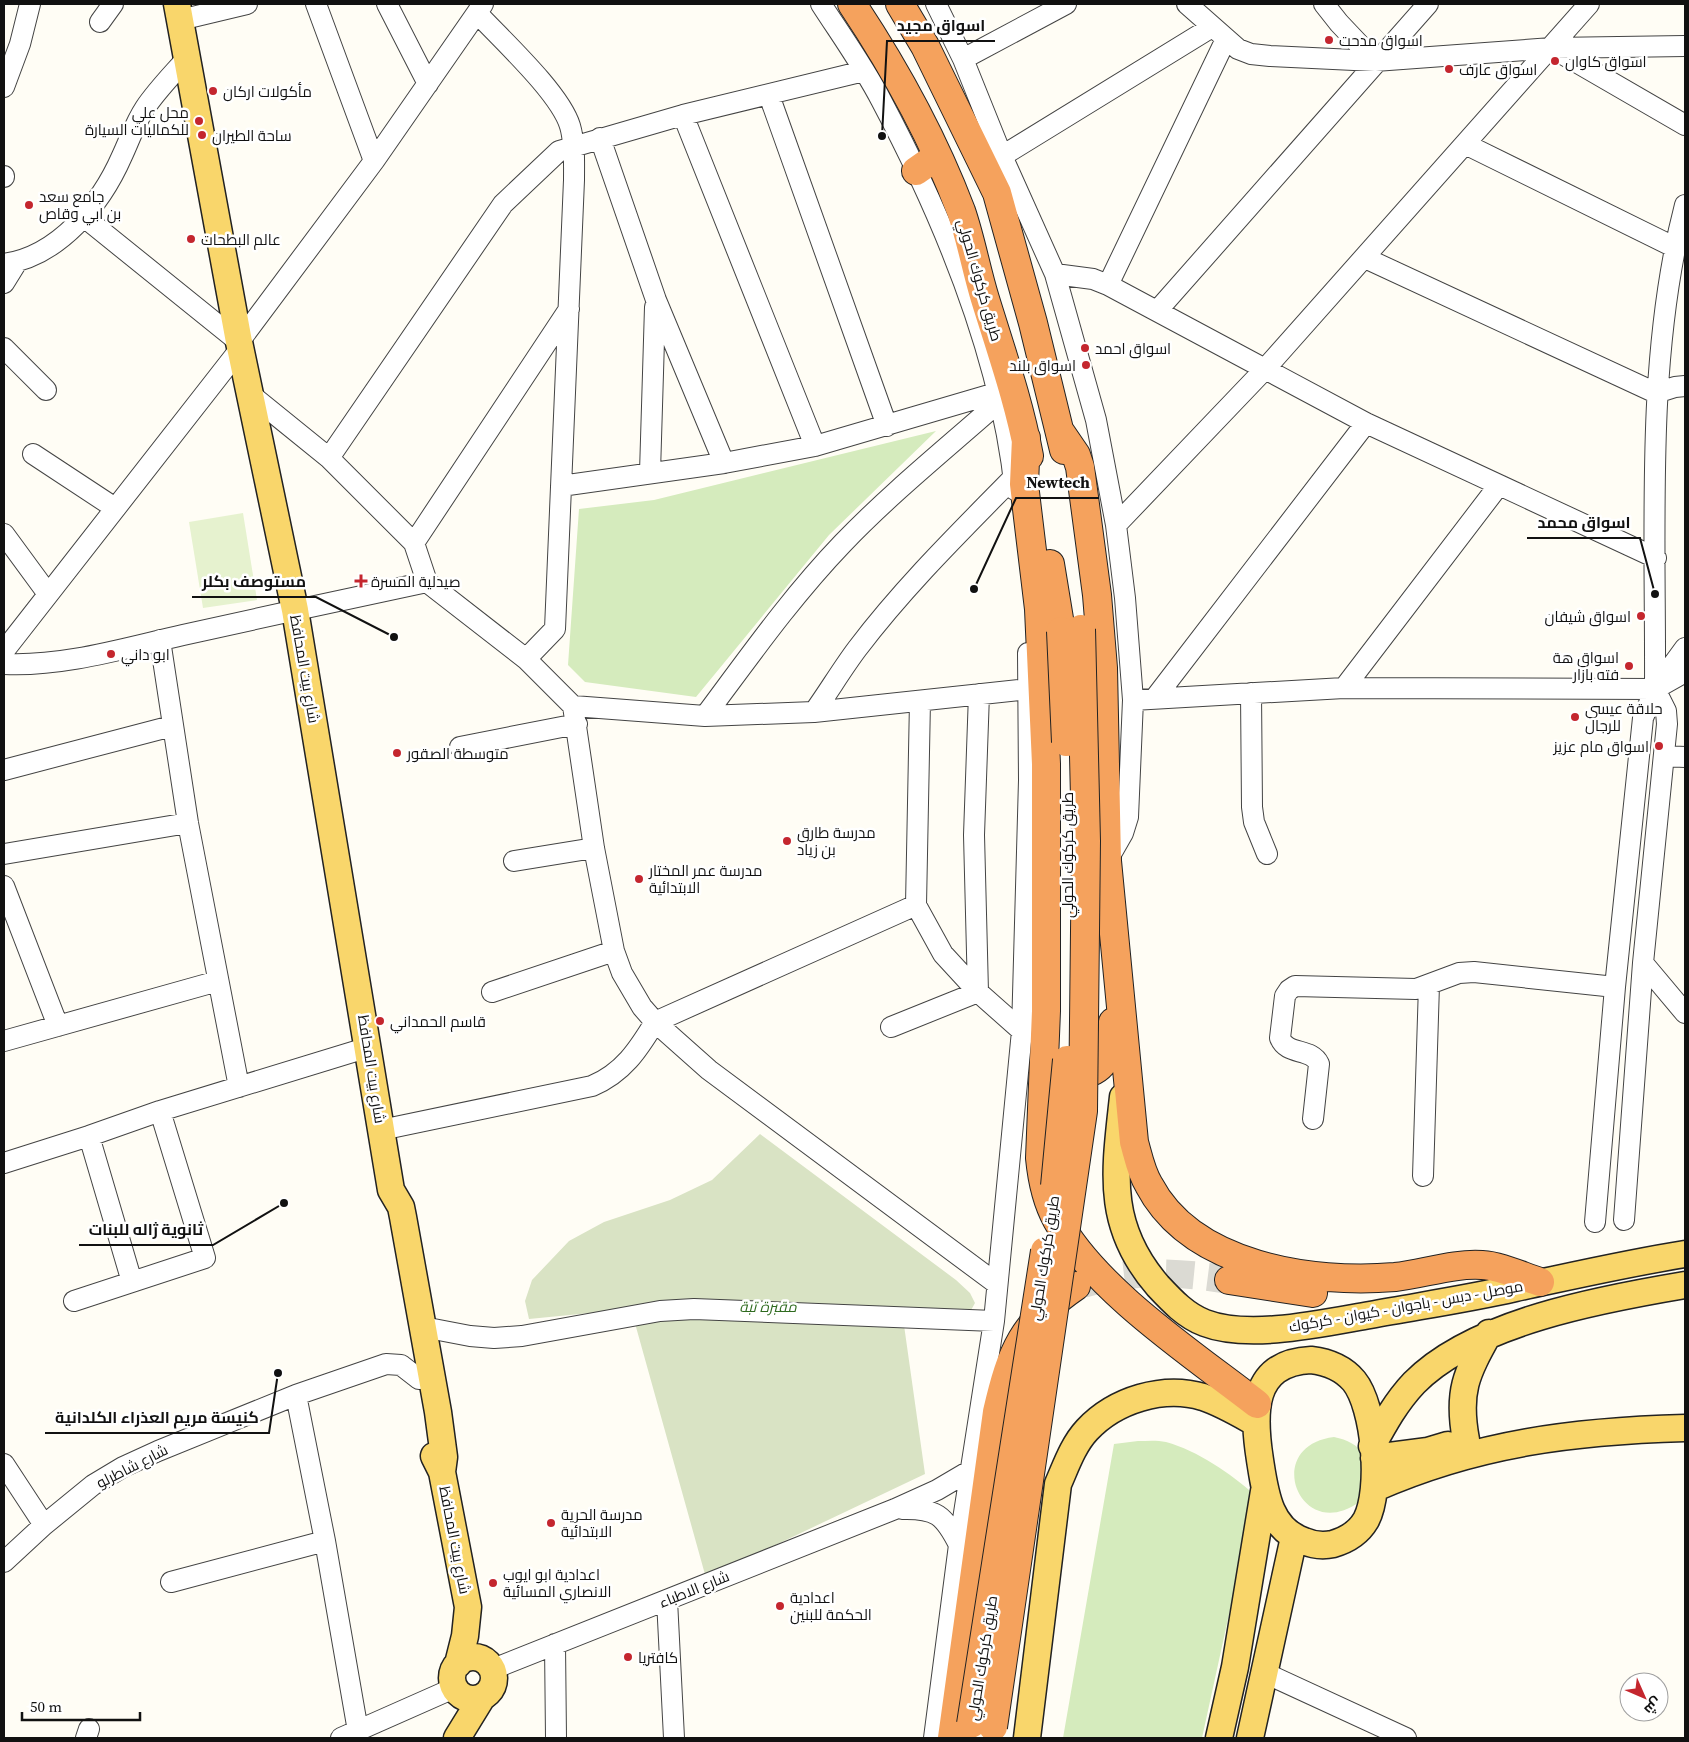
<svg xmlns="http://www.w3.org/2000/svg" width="1689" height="1742" font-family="'Source Serif 4',Cairo,serif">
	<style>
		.green { fill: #d5ebbd }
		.cemetery { fill: #d9e3c4 }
		.pitch { fill: #e6f2cf }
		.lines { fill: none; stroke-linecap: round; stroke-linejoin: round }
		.highway-tunnel { stroke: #dbdad3; stroke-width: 28; stroke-dasharray: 28 14; stroke-linecap: butt }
		.minor-casing { stroke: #444; stroke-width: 22 }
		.major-casing { stroke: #222; stroke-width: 29 }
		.highway-casing { stroke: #222; stroke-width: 30 }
		.minor { stroke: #fff; stroke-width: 20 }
		.major { stroke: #f9d66b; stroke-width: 26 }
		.highway { stroke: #f5a25d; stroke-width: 28 }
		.highway-bridge-casing { stroke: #222; stroke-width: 30; stroke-linecap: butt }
		.highway-bridge { stroke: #f5a25d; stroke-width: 28 }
		.poi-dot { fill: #c4262e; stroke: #fff; stroke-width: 2 }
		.labels { text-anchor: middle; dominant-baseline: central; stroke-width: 5; stroke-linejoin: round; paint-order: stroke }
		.poi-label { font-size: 15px; fill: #111; stroke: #fff; text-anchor: start }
		.street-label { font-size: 15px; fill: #111; stroke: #fff }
		.park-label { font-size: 15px; font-style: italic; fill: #2f6b1f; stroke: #fff }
		.leader { fill: none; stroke: #111; stroke-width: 2 }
		.callout-dot { fill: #111; stroke: #fff; stroke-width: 2 }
		.callout-label { font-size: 16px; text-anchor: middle; font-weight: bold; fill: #111; stroke: #fff; stroke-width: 5; stroke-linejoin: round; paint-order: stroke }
	</style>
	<rect width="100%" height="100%" fill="#fffdf5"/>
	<path class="green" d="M 936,431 L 829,535 L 696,697 L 585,682 L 568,665 L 579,509 L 654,500 Z
		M 1334,1437 C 1348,1440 1356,1444 1366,1456 L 1359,1502 C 1300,1545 1261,1446 1334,1437 Z
		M 1138,1441 C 1147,1441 1157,1440 1166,1442 C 1198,1451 1230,1473 1255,1495 L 1202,1738 L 1063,1738 L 1114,1444 Z"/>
	<path class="cemetery" d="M 760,1134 L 956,1280 L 970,1293 L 975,1303 L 970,1312 L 902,1311 L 925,1474 L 706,1578 L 631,1309 L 529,1319 L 525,1301 L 532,1280 L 569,1241 L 604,1222 L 670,1200 L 712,1180 Z"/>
	<path class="pitch" d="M 243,513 L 257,600 L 203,608 L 189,522 Z"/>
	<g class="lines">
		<path class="highway-tunnel" d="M 1083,1284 C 1131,1269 1180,1272 1229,1280"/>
		<defs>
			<path id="minor" d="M 316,4 L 374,161
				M 387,4 L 428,84
				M 821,4 C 841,35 864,67 881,100 C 944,219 1001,356 1015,490
				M 936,4 L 963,59 L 1002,156 L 1055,274 L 1096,420 L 1116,525 L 1125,598 L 1133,700 L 1128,817 L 1123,833 L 1107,861
				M 1187,4 L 1238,49 L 1251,54 L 1270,56 L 1375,61 L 1552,48 L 1685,46
				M 1324,4 L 1339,23 L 1375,61
				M 477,13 C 502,40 560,93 570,126 C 575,143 574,162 574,180 L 555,629 L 526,659
				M 180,20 L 247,4
				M 100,22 L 113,4
				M 1552,48 L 1685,125
				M 963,59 L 1066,4
				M 4,87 L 20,44 L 30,4
				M 769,95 L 887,426
				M 683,115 L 815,446
				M 600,138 L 656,300 L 724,463
				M 1465,144 L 1674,247
				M 1002,156 L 1212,27
				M 4,176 L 4,177
				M 84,217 L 239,342 L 374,161 L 483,4
				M 1365,258 L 1656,393 L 1675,387 L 1685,386
				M 4,264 C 59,256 101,204 122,156 C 130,139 135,123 145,108 C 157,90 173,74 187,58
				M 1055,274 L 1093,279 L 1108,285 L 1366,423 L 1656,558
				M 4,283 L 17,262
				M 1108,285 L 1226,39
				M 1157,311 L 1428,4
				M 4,348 L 46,390
				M 250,394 L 329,458 L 414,543 L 427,582 L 526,659 L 573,706 L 594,848 L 614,951 L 622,973 L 642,1007 L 655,1022 L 709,1070 L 997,1284
				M 33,454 L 115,508
				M 329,458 L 503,204 L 559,151 L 683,115 L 864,71
				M 650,472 L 655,307
				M 561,486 L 724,463 L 815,446 L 999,392
				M 1116,525 L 1265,369 L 1589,4
				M 4,534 L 48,594
				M 414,543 L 569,309
				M 160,640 L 188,823 L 239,1087
				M 4,651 L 240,349
				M 4,664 C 63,667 125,648 183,635 C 264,617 346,599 427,582
				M 1344,688 L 1499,485
				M 1251,693 L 1252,807 L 1254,822 L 1267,854
				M 1155,698 L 1366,423
				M 1133,700 L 1344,688 L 1655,689 L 1685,672
				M 920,701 L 916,905 L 943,954 L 978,992 L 1022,1031
				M 573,706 L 705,716 L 814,712 L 1029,689
				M 814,712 C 829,691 842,669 857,649 C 904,587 959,533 1013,478
				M 705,716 C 749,657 792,596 843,543 C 892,492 948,447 1001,400
				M 460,747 L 577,724
				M 1664,756 L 1685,757
				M 4,770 L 172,726
				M 4,854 L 188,823
				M 514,861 L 594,848
				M 4,886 L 58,1026
				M 1643,963 L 1685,1013
				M 492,992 L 614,951
				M 891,1027 L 978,992 L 974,835 L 979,694
				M 4,1041 L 218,981
				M 1313,1119 L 1319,1064 C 1311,1047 1287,1056 1280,1038 L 1285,996 L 1289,990 L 1295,986 L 1416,989 L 1459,973 L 1474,972 L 1615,987
				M 381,1130 L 592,1086 C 623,1073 638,1050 655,1022 L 916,905
				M 89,1136 L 132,1282
				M 4,1163 L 89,1136 L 160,1111 L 369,1047
				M 1423,1176 L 1429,985
				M 1624,1220 L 1643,963 L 1667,724 L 1666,711 L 1655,689 C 1656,531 1645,358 1685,205
				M 1595,1222 L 1615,987 L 1643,718 L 1655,689 L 1685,648
				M 74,1301 L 205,1258 L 160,1111
				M 423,1327 L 470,1336 L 494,1338 L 522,1336 L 660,1311 L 694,1309 L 994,1321
				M 296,1395 L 325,1541 L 358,1731
				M 4,1464 L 44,1525
				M 902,1509 C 936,1508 944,1515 959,1545
				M 4,1562 L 44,1525 L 93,1485 L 123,1467 L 158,1451 L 296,1395 L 386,1364 L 401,1365 L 419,1379
				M 171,1582 L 325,1541
				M 667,1600 L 674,1738
				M 555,1644 L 556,1738
				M 493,1669 L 895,1509 L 937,1490 L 971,1470
				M 1265,1673 L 1406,1738
				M 86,1738 L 89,1729
				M 341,1738 L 454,1688
				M 934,1738 L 959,1545 L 994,1321 L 1022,1031 L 1029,780 L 1028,653"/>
			<path id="major" d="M 177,4 L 239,342 L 295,610 L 391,1190 L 401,1207 L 403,1217 L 438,1412 L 444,1457 L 442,1472
				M 1123,1097 C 1115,1171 1105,1225 1158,1286 C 1172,1301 1186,1316 1205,1323 C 1249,1340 1324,1323 1370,1315 C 1418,1306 1467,1299 1515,1288 C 1572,1276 1628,1263 1685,1254
				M 1311,1360 C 1328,1362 1343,1368 1354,1381 C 1375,1407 1382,1490 1366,1520 C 1359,1532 1347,1540 1333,1544 C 1324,1546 1313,1545 1304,1541 C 1269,1529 1265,1492 1260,1460 C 1253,1415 1250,1363 1311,1360 Z
				M 1466,1440 C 1457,1392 1466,1374 1489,1333
				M 1372,1446 C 1384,1424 1396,1402 1414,1383 C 1474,1322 1602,1299 1685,1285
				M 434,1456 L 442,1472 L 468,1607 L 465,1636 L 458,1664
				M 1374,1458 L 1428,1451 L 1448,1445
				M 1375,1488 C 1477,1443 1575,1431 1685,1428
				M452 1678a21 21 0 1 1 42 0a21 21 0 1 1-42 0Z
				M 457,1738 L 481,1699
				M 1027,1738 L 1058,1484 C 1066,1466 1073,1445 1087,1430 C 1115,1400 1163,1385 1203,1397 C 1221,1403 1238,1413 1254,1422
				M 1219,1738 L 1235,1667 L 1264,1491
				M 1250,1738 L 1294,1537"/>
			<path id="highway" d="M 852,4 C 894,67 934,140 961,211 C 971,240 976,270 985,299 C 1001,351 1019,402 1029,456
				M 900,4 L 925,46 L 997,193 L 1033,323 L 1064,450
				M 916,171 L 936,157
				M 1061,433 L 1076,455 L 1080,467 L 1097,595 L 1103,668 L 1107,861 L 1134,1142 C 1138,1156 1141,1172 1149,1185 C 1192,1267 1312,1284 1395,1277 C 1423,1274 1454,1263 1482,1265 C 1501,1266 1521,1276 1540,1282
				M 1026,438 L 1024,484 L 1039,609 L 1046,764 L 1046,1011 L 1040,1158 C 1042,1179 1046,1200 1057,1220 C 1095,1290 1194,1355 1257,1404
				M 1050,564 L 1061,631
				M 1063,1064 C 1079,1080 1099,1074 1108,1054 C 1112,1044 1112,1032 1113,1022
				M 1229,1280 L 1313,1293
				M 952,1738 L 997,1412 C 1011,1351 1023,1322 1076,1286"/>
		</defs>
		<use href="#minor" class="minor-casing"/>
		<use href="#major" class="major-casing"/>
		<use href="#highway" class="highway-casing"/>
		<use href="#minor" class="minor"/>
		<use href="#major" class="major"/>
		<use href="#highway" class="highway"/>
		<defs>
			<path id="highway-bridge" d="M 1061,631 L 1066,742
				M 1055,1186 L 1067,1060
				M 971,1724 L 1045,1251
				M 993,1727 L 1083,1111 L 1086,841 L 1081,629"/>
		</defs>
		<use href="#highway-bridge" class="highway-bridge-casing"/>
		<use href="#highway-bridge" class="highway-bridge"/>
	</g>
	<g class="poi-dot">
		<circle cx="1329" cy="40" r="5"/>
		<circle cx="1555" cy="61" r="5"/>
		<circle cx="1449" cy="69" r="5"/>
		<circle cx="213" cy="91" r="5"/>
		<circle cx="199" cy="121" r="5"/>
		<circle cx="202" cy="135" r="5"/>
		<circle cx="29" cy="205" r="5"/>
		<circle cx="191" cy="239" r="5"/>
		<circle cx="1085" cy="348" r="5"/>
		<circle cx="1086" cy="365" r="5"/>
		<path d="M358.5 573.5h5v5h5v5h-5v5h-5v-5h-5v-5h5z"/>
		<circle cx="1641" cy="616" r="5"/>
		<circle cx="111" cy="654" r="5"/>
		<circle cx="1629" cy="666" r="5"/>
		<circle cx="1575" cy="717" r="5"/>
		<circle cx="1659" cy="746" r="5"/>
		<circle cx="397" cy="753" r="5"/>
		<circle cx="787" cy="841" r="5"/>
		<circle cx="639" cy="879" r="5"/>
		<circle cx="380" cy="1021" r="5"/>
		<circle cx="551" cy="1523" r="5"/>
		<circle cx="493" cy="1583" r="5"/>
		<circle cx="780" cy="1606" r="5"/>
		<circle cx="628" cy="1657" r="5"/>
	</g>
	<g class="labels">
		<g class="poi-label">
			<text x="1339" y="40">اسواق مدحت</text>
			<text x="1565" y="61">اسواق كاوان</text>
			<text x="1459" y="69">اسواق عارف</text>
			<text x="223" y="91">مأكولات اركان</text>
			<text x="189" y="112" text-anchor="end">محل علي<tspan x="189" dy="17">للكماليات السيارة</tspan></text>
			<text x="212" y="135">ساحة الطيران</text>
			<text x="39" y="196">جامع سعد<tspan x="39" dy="17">بن ابي وقاص</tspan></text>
			<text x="201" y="239">عالم البطحات</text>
			<text x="1095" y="348">اسواق احمد</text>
			<text x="1076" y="365" text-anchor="end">اسواق بلند</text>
			<text x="371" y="581">صيدلية المسرة</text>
			<text x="1631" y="616" text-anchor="end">اسواق شيفان</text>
			<text x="121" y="654">ابو داني</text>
			<text x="1619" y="657" text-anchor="end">اسواق هة<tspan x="1619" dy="17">فته بازار</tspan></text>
			<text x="1585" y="708">حلاقة عيسى<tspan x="1585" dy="17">للرجال</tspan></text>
			<text x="1649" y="746" text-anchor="end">اسواق مام عزيز</text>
			<text x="407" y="753">متوسطة الصقور</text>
			<text x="797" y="832">مدرسة طارق<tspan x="797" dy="17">بن زياد</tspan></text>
			<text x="649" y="870">مدرسة عمر المختار<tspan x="649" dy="17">الابتدائية</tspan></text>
			<text x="390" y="1021">قاسم الحمداني</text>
			<text x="561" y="1514">مدرسة الحرية<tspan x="561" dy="17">الابتدائية</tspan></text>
			<text x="503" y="1574">اعدادية ابو ايوب<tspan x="503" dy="17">الانصاري المسائية</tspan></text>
			<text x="790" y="1597">اعدادية<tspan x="790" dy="17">الحكمة للبنين</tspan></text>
			<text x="638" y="1657">کافتریا</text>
		</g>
		<g class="street-label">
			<text transform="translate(980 280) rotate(74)">طريق كركوك الحولي</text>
			<text transform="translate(305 669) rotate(80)">شارع بيت المحافظ</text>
			<text transform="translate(1067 855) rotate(-90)">طريق كركوك الحولي</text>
			<text transform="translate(372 1069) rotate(81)">شارع بيت المحافظ</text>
			<text transform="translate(1044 1258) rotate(-81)">طريق كركوك الحولي</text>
			<text transform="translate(1406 1306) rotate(-10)">موصل - دبس - باجوان - كيوان - كركوك</text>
			<text transform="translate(132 1466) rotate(-27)">شارع شاطرلو</text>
			<text transform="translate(455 1540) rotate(79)">شارع بيت المحافظ</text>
			<text transform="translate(694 1589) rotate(-22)">شارع الاطباء</text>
			<text transform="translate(982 1658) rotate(-81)">طريق كركوك الحولي</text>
		</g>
		<g class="park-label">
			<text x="768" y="1306">مقبرة تبة</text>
		</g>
	</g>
	<path class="leader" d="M882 136L887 41H995M974 589L1016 498H1099M1655 594L1640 538H1527M394 637L316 597H192M284 1203L213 1245H79M278 1373L269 1433H45"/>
	<g class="callout-dot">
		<circle cx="882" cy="136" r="5"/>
		<circle cx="974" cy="589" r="5"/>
		<circle cx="1655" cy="594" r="5"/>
		<circle cx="394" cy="637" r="5"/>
		<circle cx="284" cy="1203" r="5"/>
		<circle cx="278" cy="1373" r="5"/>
	</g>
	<g class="callout-label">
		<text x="941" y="31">اسواق مجيد</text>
		<text x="1058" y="488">Newtech</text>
		<text x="1584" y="528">اسواق محمد</text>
		<text x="254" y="587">مستوصف بكلر</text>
		<text x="146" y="1235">ثانوية ژاله للبنات</text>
		<text x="157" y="1423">كنيسة مريم العذراء الكلدانية</text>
	</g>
	<rect width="1689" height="1742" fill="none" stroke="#111111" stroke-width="10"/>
	<g transform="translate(1644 1697) rotate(135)"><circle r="24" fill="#ffffff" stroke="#a0a0a0"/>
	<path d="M0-4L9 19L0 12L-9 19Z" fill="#c4262e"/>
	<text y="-8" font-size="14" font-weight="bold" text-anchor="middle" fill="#111111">ش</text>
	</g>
	<path d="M22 1712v8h118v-8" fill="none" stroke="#111111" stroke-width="2.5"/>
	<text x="30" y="1712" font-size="15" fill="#111111" stroke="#ffffff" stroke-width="4" paint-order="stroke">50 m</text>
</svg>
